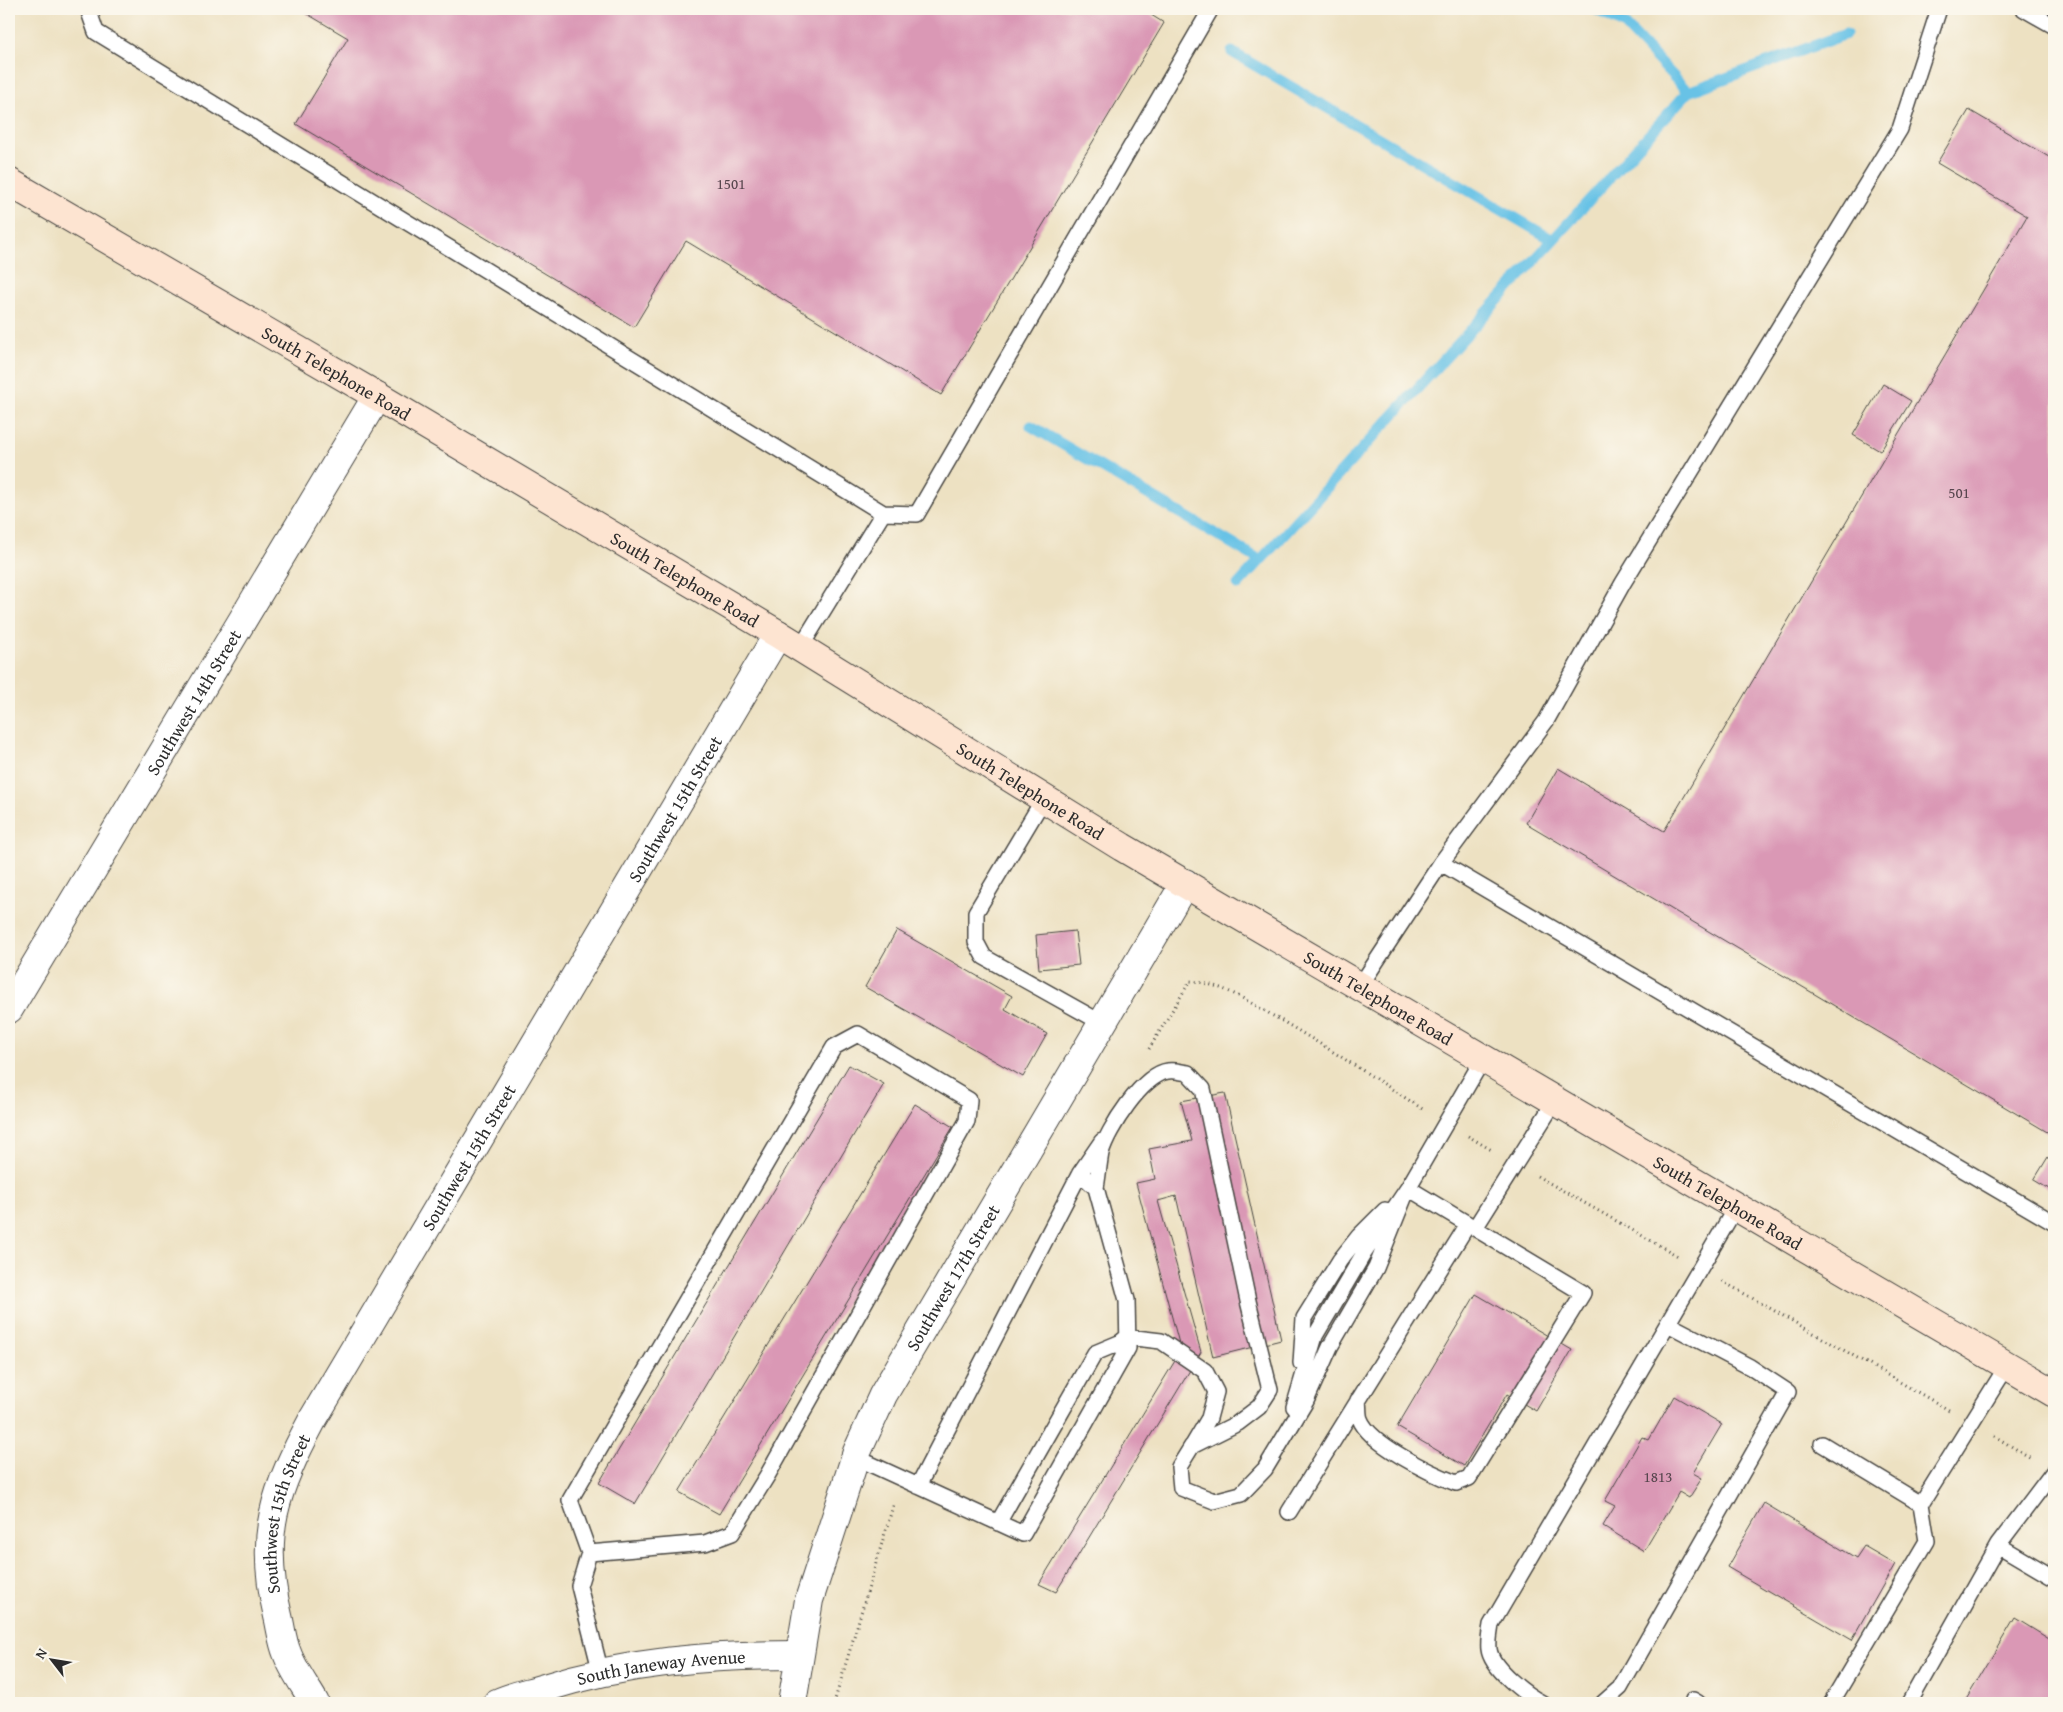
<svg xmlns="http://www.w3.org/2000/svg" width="2063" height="1712" font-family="'Gentium Book Plus',serif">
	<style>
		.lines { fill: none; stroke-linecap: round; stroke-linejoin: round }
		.stream { stroke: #68c2e6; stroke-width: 11 }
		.building { fill: #da98b5 }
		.lane-casing { stroke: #484642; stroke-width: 18 }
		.street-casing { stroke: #484642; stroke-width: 30 }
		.secondary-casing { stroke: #484642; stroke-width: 30 }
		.path { stroke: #484642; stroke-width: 3; stroke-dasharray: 1 4; stroke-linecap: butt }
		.lane { stroke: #fff; stroke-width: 15 }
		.street { stroke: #fff; stroke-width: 28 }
		.secondary { stroke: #fde4d1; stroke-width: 28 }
		.labels { text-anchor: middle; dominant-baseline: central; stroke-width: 5; stroke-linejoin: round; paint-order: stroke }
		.number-label { font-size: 15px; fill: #57464e }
		.street-label { font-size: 18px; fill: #2b2b2b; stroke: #fbf7ec }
	</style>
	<rect width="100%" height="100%" fill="#fbf7ec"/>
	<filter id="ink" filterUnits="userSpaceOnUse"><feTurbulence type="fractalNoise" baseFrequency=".02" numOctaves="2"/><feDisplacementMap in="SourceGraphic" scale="10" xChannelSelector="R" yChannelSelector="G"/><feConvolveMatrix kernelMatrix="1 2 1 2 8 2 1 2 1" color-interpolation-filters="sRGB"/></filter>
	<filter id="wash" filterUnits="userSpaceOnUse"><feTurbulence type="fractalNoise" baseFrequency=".0096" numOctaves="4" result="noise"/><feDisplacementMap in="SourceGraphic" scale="20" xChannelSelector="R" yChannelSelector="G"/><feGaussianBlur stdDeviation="1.12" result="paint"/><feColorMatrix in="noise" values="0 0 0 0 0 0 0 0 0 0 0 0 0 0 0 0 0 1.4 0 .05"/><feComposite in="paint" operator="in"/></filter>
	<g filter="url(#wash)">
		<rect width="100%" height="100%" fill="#ede1c2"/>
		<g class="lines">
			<path class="stream" d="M 1595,9 L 1625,25 L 1688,92
				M 1232,52 L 1553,240
				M 1031,426 L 1260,560
				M 1238,585 L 1688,92 L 1846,34"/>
		</g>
		<g id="blocks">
			<path class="building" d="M 299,9 L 1151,9 L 1148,13 L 1164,23 L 941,395 L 686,241 L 634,327 L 296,124 L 348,38 Z
				M 1969,110 L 2054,160 L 2054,1136 L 1526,823 L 1558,768 L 1664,831 L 2027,216 L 1937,163 Z
				M 1883,384 L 1911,401 L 1880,451 L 1853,435 Z
				M 897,930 L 1012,996 L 1005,1009 L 1047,1034 L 1023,1077 L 865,987 Z
				M 1075,931 L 1079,965 L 1039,969 L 1036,935 Z
				M 849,1065 L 884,1084 L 635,1504 L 599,1483 Z
				M 1225,1093 L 1281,1340 L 1213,1357 L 1176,1196 L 1158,1201 L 1201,1352 L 1056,1592 L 1039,1584 L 1181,1351 L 1136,1183 L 1155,1179 L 1149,1149 L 1192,1141 L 1181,1101 Z
				M 915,1104 L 953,1127 L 719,1514 L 679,1492 Z
				M 2048,1157 L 2054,1161 L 2054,1192 L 2034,1180 Z
				M 1476,1294 L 1572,1350 L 1536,1411 L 1507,1394 L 1464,1466 L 1397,1427 Z
				M 1674,1396 L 1722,1424 L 1693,1473 L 1702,1478 L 1689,1498 L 1679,1492 L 1644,1551 L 1603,1526 L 1615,1506 L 1605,1501 L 1642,1437 L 1649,1440 Z
				M 1764,1503 L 1856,1558 L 1864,1546 L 1895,1564 L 1852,1640 L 1727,1567 Z
				M 2015,1618 L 2054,1642 L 2054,1703 L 1964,1703 Z"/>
		</g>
	</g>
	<g filter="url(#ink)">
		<use href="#blocks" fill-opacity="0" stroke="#484642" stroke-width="1"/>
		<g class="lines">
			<defs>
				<path id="lane" d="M 88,9 L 96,32 L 883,513
					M 2024,9 L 2054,26
					M 800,648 L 883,513 L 917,514 L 1211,9
					M 1043,800 L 976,912 L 976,942 L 984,957 L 1102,1023
					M 1441,863 L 2054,1223
					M 1360,986 L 1441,863 L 1546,721 L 1623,583 L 1900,129 L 1939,9
					M 1096,1188 C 1098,1176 1099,1164 1101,1153 C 1107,1130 1143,1074 1168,1071 C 1174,1070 1181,1072 1188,1073 L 1203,1089 L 1248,1301 L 1270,1390 L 1259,1407 L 1238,1423 L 1192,1446 L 1179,1467 L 1181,1488 L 1214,1501 L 1241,1494 L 1265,1469 L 1306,1401 L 1330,1347 L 1376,1268 L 1408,1188
					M 1475,1228 L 1555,1101
					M 1121,1342 L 1127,1337 L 1161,1341 L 1205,1371 L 1216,1392 L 1209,1418 L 1193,1445
					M 1301,1363 L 1304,1318 L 1340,1260 L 1359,1236 L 1385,1210
					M 1358,1400 C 1359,1406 1358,1414 1360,1419 C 1369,1444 1432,1474 1456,1483 L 1469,1478 L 1583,1293 L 1408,1188
					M 1294,1407 L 1315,1336 L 1364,1253 L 1408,1188 L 1483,1059
					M 1822,1444 L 1921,1504
					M 855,1457 L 1023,1534 L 1128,1348 L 1127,1300 L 1096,1188 L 1080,1173
					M 918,1486 L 1080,1173 L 1102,1141
					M 1289,1512 L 1468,1224
					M 998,1523 L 1095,1353 L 1119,1343 L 1128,1348
					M 1998,1545 L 2054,1578
					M 589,1553 L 570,1500 L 834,1047 L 858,1034 L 969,1100 L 967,1121 L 767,1476 L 732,1533 L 705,1543 L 589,1553 L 579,1586 L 601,1673
					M 1693,1700 L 1698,1703
					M 1542,1703 C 1526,1695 1491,1668 1489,1649 C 1488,1641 1490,1632 1491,1625 L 1736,1207
					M 1603,1703 L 1620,1688 L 1788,1392 L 1750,1367 L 1668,1324
					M 1831,1703 L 1927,1541 L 1921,1504 L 2007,1366
					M 1909,1703 L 1998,1545 L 2054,1471"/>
				<g id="street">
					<path id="s1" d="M 9,1009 L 377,396"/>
					<path id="s2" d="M 315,1703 C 306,1687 293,1670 287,1653 C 282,1641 281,1628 278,1616 C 258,1534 275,1490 313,1419 L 778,634"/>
					<path id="s3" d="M 497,1703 C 512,1696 528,1693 544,1688 C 629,1661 711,1655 799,1655"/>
					<path id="s4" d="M 792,1703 L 809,1600 L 857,1452 L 883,1395 L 1185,883"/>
				</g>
				<g id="secondary">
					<path id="s5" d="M 9,182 L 377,396 L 778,634 L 1122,847 L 2054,1393"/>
				</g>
			</defs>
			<use href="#lane" class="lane-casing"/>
			<use href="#street" class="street-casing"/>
			<use href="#secondary" class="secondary-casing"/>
			<path class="path" d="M 1149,1049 L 1190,981 C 1226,984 1253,1005 1284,1022 C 1331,1050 1378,1080 1424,1110
				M 1468,1136 L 1493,1151
				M 1537,1176 L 1678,1256
				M 1722,1281 L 1949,1410
				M 1994,1436 L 2031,1458
				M 645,1703 L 701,1703
				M 834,1703 L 894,1503"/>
			<use href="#lane" class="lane"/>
			<use href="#street" class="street"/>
			<use href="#secondary" class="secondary"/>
		</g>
	</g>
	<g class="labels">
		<g class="number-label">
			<text x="731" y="183">1501</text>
			<text x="1959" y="492">501</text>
			<text x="1658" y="1476">1813</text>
		</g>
		<g class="street-label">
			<text stroke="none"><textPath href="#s5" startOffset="379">South Telephone Road</textPath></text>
			<text stroke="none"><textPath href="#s5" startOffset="784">South Telephone Road</textPath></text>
			<text stroke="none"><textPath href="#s1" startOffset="358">Southwest 14th Street</textPath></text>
			<text stroke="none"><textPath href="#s5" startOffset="1189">South Telephone Road</textPath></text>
			<text stroke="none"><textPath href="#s2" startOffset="1011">Southwest 15th Street</textPath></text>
			<text stroke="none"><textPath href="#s5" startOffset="1594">South Telephone Road</textPath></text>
			<text stroke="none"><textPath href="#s2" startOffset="606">Southwest 15th Street</textPath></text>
			<text stroke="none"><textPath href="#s5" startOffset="1999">South Telephone Road</textPath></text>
			<text stroke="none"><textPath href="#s4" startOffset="459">Southwest 17th Street</textPath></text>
			<text stroke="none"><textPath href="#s2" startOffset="201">Southwest 15th Street</textPath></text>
			<text stroke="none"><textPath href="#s3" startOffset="169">South Janeway Avenue</textPath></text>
		</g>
	</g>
	<rect width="2063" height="1712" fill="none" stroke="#fbf7ec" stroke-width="30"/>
	<g transform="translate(52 1660) rotate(301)" stroke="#fbf7ec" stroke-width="4" paint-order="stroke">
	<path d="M0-4L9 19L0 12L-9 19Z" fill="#2b2b2b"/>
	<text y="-8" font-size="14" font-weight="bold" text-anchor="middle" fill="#2b2b2b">N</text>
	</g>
</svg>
